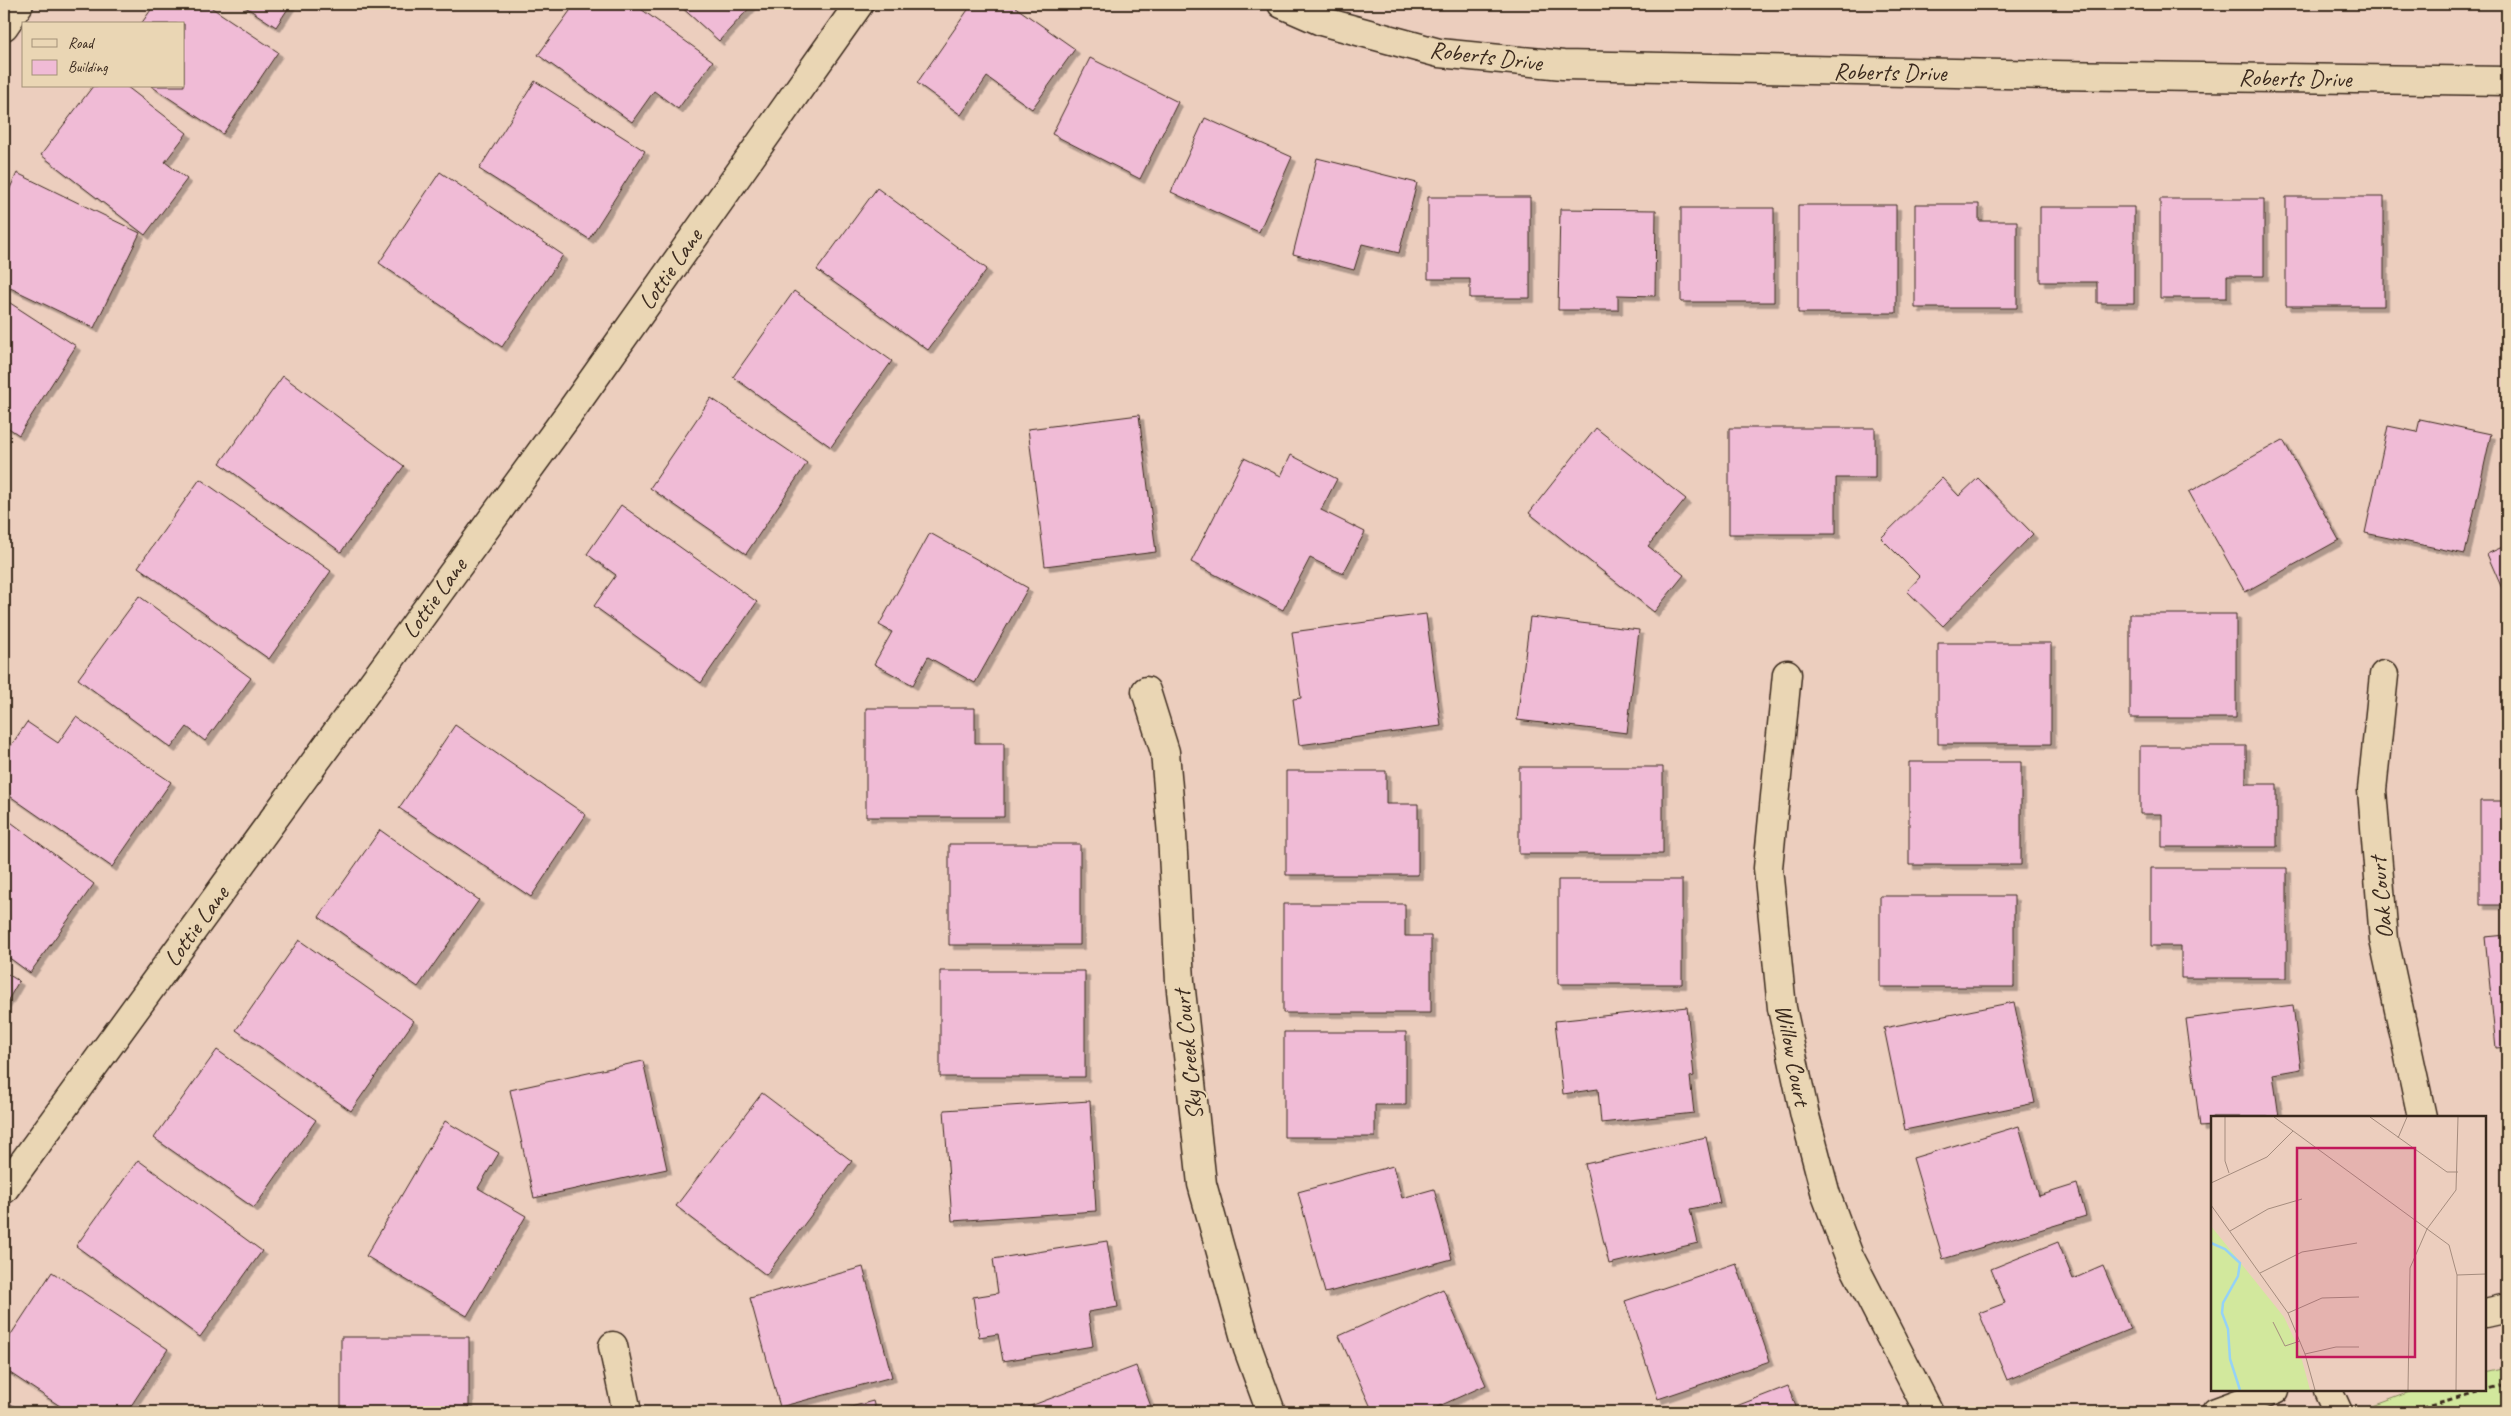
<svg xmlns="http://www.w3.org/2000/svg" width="2511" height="1416" font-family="Caveat,sans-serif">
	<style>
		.green { fill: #d2e89d; stroke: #86895e }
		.building { fill: #f0bbd6; stroke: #3b2a1e; filter: url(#shadow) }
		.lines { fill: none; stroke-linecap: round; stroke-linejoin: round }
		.minor-casing { stroke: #3b2a1e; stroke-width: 31 }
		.path { stroke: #3b2a1e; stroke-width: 3; stroke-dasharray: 5 4; stroke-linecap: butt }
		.minor { stroke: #ead6b4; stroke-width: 28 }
		.labels { text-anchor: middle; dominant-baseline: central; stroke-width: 4; stroke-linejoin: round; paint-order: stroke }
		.street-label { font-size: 24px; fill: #3b2a1e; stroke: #ead6b4 }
		.inset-river { fill: none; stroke: #95d2f6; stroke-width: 2.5 }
		.inset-road { fill: none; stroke: #a58c7e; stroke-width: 1 }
		.view { fill: #c2185b; fill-opacity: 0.15; stroke: #c2185b; stroke-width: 2.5 }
		.inset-edge { fill: none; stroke: #3b2a1e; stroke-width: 2.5 }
	</style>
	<defs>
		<filter id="shadow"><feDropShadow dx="4.5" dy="4.5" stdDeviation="0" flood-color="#0004"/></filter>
	</defs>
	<rect width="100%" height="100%" fill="#eccebe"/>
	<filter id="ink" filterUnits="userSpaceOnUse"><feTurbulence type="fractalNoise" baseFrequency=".02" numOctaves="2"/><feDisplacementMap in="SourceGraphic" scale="10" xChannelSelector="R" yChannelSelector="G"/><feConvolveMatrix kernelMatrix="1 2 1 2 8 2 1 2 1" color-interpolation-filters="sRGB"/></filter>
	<g filter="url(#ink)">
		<path class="green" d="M 2507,1368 L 2507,1412 L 2356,1412 L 2415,1390 L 2485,1390 L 2485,1373 Z"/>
		<path class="building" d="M 155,4 L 206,4 L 278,52 L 223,134 L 151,86 L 184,86 L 184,24 L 141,24 Z
			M 241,4 L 291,4 L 276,27 Z
			M 575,4 L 634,4 L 713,61 L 678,109 L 654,91 L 632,122 L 538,55 Z
			M 678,4 L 753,4 L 719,41 Z
			M 972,4 L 1011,4 L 1075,49 L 1032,109 L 987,77 L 961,115 L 917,83 Z
			M 1090,58 L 1178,102 L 1140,179 L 1052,134 Z
			M 535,81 L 645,151 L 589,239 L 479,169 Z
			M 93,86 L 126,86 L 187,133 L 165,162 L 187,179 L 145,235 L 41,155 Z
			M 1205,118 L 1292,157 L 1259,232 L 1171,192 Z
			M 1317,158 L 1417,183 L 1399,253 L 1362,244 L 1354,270 L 1293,254 Z
			M 440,172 L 563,255 L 502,347 L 379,263 Z
			M 17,173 L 140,233 L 94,328 L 4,285 L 4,201 Z
			M 877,188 L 987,269 L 928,350 L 817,270 Z
			M 1428,197 L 1530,197 L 1530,298 L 1470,298 L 1470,279 L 1428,279 Z
			M 2286,197 L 2384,197 L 2384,306 L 2286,306 Z
			M 2160,199 L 2264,199 L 2264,276 L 2227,276 L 2227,298 L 2160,298 Z
			M 1915,204 L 1979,204 L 1979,221 L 2017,221 L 2017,308 L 1915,308 Z
			M 1798,205 L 1896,205 L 1896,313 L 1798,313 Z
			M 2040,207 L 2134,207 L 2134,303 L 2097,303 L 2097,282 L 2040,282 Z
			M 1681,208 L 1774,208 L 1774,302 L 1681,302 Z
			M 1560,209 L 1656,210 L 1655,296 L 1618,295 L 1618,310 L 1558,310 Z
			M 794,291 L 892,361 L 831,447 L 733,377 Z
			M 4,299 L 76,346 L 19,435 L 4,425 Z
			M 283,376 L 404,466 L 341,552 L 220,463 Z
			M 711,398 L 807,463 L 746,554 L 650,488 Z
			M 1139,415 L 1156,552 L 1045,566 L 1028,429 Z
			M 2420,419 L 2491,434 L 2465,554 L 2365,533 L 2388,426 L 2417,432 Z
			M 1596,428 L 1686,499 L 1648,546 L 1684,575 L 1654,612 L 1529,513 Z
			M 1729,428 L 1875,428 L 1875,478 L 1836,478 L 1836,534 L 1729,534 Z
			M 2283,440 L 2339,540 L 2245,592 L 2189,492 Z
			M 1291,455 L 1337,479 L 1321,510 L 1365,532 L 1343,574 L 1310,558 L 1283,610 L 1191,562 L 1244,458 L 1281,476 Z
			M 1942,478 L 1959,496 L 1978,478 L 2033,534 L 1943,626 L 1907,591 L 1920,577 L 1881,538 Z
			M 200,479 L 331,571 L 269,659 L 138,567 Z
			M 621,505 L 757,602 L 701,683 L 594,606 L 616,575 L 587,554 Z
			M 930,533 L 1028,588 L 975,683 L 928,657 L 913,685 L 874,664 L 892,632 L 879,625 Z
			M 2507,545 L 2507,600 L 2487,554 Z
			M 139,596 L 251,678 L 205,741 L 187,727 L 171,748 L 78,679 Z
			M 1426,614 L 1441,726 L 1299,745 L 1293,699 L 1301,698 L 1292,632 Z
			M 2130,614 L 2236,614 L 2236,718 L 2130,718 Z
			M 1530,617 L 1639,630 L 1627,733 L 1517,720 Z
			M 1938,643 L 2051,643 L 2051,744 L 1938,744 Z
			M 866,708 L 975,708 L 975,743 L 1004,743 L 1004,817 L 866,817 Z
			M 76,717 L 171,782 L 112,867 L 4,792 L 4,756 L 27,722 L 58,743 Z
			M 455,725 L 586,815 L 531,897 L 399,808 Z
			M 2140,746 L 2246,746 L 2246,784 L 2277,784 L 2277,847 L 2162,847 L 2162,814 L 2140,814 Z
			M 1909,762 L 2021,762 L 2021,865 L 1909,865 Z
			M 1519,767 L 1663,767 L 1663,854 L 1519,854 Z
			M 1286,771 L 1386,771 L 1386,804 L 1418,804 L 1418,875 L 1286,875 Z
			M 2480,801 L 2507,801 L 2507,905 L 2480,905 Z
			M 4,817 L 94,884 L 30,973 L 4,954 Z
			M 380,830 L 479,900 L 418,987 L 319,917 Z
			M 949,844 L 1080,844 L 1080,945 L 949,945 Z
			M 2151,868 L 2287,868 L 2287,978 L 2181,978 L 2181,946 L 2151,946 Z
			M 1558,880 L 1682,880 L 1682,984 L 1558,984 Z
			M 1880,896 L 2014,896 L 2014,987 L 1880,987 Z
			M 1283,904 L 1405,904 L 1405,936 L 1431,936 L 1431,1013 L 1283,1013 Z
			M 2507,935 L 2507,1047 L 2496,1048 L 2485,937 Z
			M 299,940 L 414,1021 L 351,1111 L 236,1030 Z
			M 940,971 L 1085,971 L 1085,1077 L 940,1077 Z
			M 4,972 L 19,981 L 4,1007 Z
			M 2014,1002 L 2035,1103 L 1905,1130 L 1884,1028 Z
			M 2293,1005 L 2301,1069 L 2273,1074 L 2279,1117 L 2212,1117 L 2212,1126 L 2200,1127 L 2186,1019 Z
			M 1687,1007 L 1694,1076 L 1690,1077 L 1694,1113 L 1601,1123 L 1598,1089 L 1563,1094 L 1555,1021 Z
			M 1284,1032 L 1406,1032 L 1406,1105 L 1375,1105 L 1375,1137 L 1284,1137 Z
			M 217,1050 L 316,1120 L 254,1208 L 154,1138 Z
			M 643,1061 L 667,1169 L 534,1198 L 510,1090 Z
			M 762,1093 L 852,1161 L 766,1275 L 676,1206 Z
			M 1090,1101 L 1096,1211 L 952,1221 L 944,1110 Z
			M 445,1121 L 499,1153 L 478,1188 L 526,1216 L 467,1316 L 366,1256 Z
			M 2019,1126 L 2039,1196 L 2077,1184 L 2086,1216 L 1943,1259 L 1913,1158 Z
			M 1706,1137 L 1720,1203 L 1690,1209 L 1698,1243 L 1609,1264 L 1585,1164 Z
			M 138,1160 L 262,1251 L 200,1337 L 76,1246 Z
			M 1393,1166 L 1402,1198 L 1434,1189 L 1452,1259 L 1325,1293 L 1298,1192 Z
			M 1107,1241 L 1118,1307 L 1088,1312 L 1093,1346 L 1003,1361 L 998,1334 L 979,1337 L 973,1297 L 998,1293 L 993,1259 Z
			M 2058,1242 L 2073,1279 L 2103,1266 L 2130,1329 L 2007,1380 L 1979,1313 L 2005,1303 L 1991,1269 Z
			M 1736,1263 L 1770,1361 L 1658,1399 L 1625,1301 Z
			M 863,1267 L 892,1377 L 780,1407 L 750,1298 Z
			M 52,1272 L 168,1349 L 127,1412 L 69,1412 L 4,1369 L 4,1345 Z
			M 1443,1289 L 1486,1385 L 1426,1412 L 1373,1412 L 1339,1336 Z
			M 341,1337 L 469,1337 L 469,1412 L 341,1412 Z
			M 1136,1366 L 1153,1412 L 1030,1412 L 1028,1407 Z
			M 1788,1386 L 1798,1412 L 1721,1412 Z
			M 4,1399 L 22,1412 L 4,1412 Z
			M 873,1401 L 876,1412 L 833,1412 Z"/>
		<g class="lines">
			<defs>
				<path id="minor" d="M 1282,4 L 1321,21 L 1439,53 L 1563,65 L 2051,75 L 2507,81
					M 4,26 L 19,4
					M 1787,674 L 1768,868 L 1782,1008 L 1805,1116 L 1826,1195 L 1849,1256 L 1929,1412
					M 2384,675 L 2372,790 L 2384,940 L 2422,1117
					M 1146,691 L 1165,752 L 1172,835 L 1180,981 L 1202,1184 L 1248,1349 L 1271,1412
					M 4,1189 L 568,415 L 859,4
					M 2485,1313 L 2507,1308
					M 613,1346 L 627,1412
					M 2328,1390 L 2338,1412
					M 2216,1412 L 2275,1390"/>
			</defs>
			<use href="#minor" class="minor-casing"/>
			<path class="path" d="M 2404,1412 L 2507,1384"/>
			<use href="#minor" class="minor"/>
		</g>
	</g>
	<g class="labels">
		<g class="street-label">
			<text transform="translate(1486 56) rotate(7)">Roberts Drive</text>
			<text transform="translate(1890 72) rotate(1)">Roberts Drive</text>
			<text transform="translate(2295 78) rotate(1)">Roberts Drive</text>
			<text transform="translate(670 269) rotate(-55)">Lottie Lane</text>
			<text transform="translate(434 598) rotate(-54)">Lottie Lane</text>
			<text transform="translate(2381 898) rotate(-95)">Oak Court</text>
			<text transform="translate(196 926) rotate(-54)">Lottie Lane</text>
			<text transform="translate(1188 1055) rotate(-96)">Sky Creek Court</text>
			<text transform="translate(1793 1055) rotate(79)">Willow Court</text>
		</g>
	</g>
	<g transform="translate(2211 1116)">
		<rect width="275" height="275" fill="#eccebe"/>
		<path d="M 0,110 L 73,201 L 88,233 L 99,274 L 0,274 Z" fill="#d2e89d"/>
		<path class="inset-river" d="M 0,127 L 14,133 L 29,147 L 27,160 L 12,187 L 11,197 L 17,213 L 19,243 L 29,274"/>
		<path class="inset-road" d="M 14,1 L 14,45 L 18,57M 63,1 L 238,129 L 246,159 L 245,274M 159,1 L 236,56 L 247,56M 187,22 L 196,1M 0,67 L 56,41 L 82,15M 0,89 L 77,197 L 94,238 L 104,274M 19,115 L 57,93 L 91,83M 49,157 L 91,136 L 146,127M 246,159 L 275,158M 77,197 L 111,182 L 148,181M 62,206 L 74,230 L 89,225M 94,238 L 125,231 L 148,231M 197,274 L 199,152 L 216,113 L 245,74 L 247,1"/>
		<path class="view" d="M 86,32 L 204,32 L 204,241 L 86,241 Z"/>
		<rect width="275" height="275" class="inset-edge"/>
	</g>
	<rect width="2511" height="1416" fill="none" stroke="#ead6b4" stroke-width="20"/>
	<rect x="10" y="10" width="2491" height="1396" fill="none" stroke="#3b2a1e" stroke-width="2" filter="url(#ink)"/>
	<rect x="22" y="22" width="162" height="65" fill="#ead6b4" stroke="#a49178"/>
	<rect x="32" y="39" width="25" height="8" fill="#ead6b4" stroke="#a49178"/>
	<text x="68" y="48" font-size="15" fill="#3b2a1e">Road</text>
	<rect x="32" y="60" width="25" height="15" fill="#f0bbd6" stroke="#a49178"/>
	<text x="68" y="72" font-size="15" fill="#3b2a1e">Building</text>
</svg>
